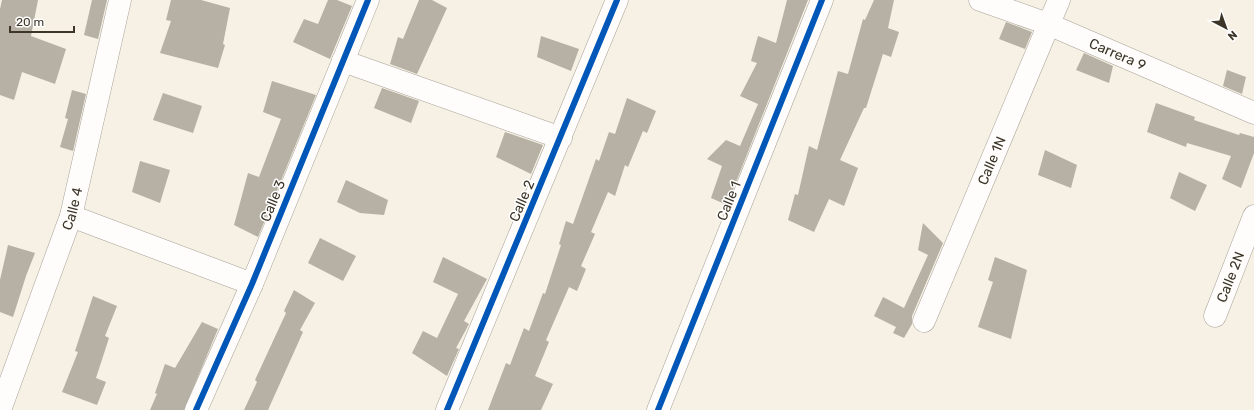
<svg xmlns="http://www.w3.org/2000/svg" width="1254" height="410" font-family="Rubik,sans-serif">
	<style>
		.building { fill: #b6b0a5 }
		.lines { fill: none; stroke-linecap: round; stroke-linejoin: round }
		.minor-casing { stroke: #a7a297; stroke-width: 23 }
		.minor { stroke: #fefdfb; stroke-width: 22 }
		.cycleway-casing { stroke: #fff; stroke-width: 8 }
		.cycleway { stroke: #0057b8; stroke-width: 6 }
		.labels { text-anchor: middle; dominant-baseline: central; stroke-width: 3; stroke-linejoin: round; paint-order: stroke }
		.street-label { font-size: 14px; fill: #3c3528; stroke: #fff }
	</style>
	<rect width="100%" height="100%" fill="#f6f0e5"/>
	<path class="building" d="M 2,0 L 38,0 L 31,36 L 66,49 L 55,84 L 22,72 L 14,100 L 0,95 L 0,9 Z
		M 92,0 L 107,0 L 98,39 L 84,35 Z
		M 171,0 L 201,0 L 230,8 L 223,44 L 225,45 L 218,68 L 160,53 L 171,21 L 166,20 Z
		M 328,0 L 337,0 L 352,6 L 330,59 L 293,42 L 304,19 L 318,24 Z
		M 419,0 L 432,0 L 447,8 L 417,74 L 390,64 L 398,37 L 403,39 Z
		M 787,0 L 808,0 L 727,205 L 711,198 L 722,166 L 707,159 L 726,140 L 740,146 L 758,104 L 740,96 L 757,63 L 751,61 L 758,36 L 776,43 Z
		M 874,0 L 894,0 L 888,28 L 899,32 L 891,57 L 883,54 L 866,108 L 864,108 L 840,160 L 858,168 L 844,206 L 829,199 L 814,232 L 788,220 L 795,194 L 798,195 L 809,146 L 817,150 L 838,71 L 848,74 L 863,19 L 865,20 Z
		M 1006,22 L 1032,32 L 1025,49 L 999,39 Z
		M 541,36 L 579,49 L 571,71 L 537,57 Z
		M 1084,53 L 1113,66 L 1109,83 L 1076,70 Z
		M 1227,70 L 1246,77 L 1242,94 L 1223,86 Z
		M 272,81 L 316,95 L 258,237 L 234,225 L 248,173 L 259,177 L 281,119 L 263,112 Z
		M 382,88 L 419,101 L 411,123 L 374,108 Z
		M 72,90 L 86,94 L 73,151 L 60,147 L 68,119 L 65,118 Z
		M 163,93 L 202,106 L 193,133 L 153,120 Z
		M 627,98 L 656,111 L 647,133 L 643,131 L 628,167 L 625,165 L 615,196 L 608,192 L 591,232 L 595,234 L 581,266 L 586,269 L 577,291 L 569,287 L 546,340 L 549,342 L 535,376 L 553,384 L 541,410 L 488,410 L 506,363 L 510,365 L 524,328 L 529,331 L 543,293 L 545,294 L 561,245 L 559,244 L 566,221 L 573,224 L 596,159 L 599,161 L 609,132 L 615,134 Z
		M 1156,103 L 1195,117 L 1194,120 L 1239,135 L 1240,133 L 1254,137 L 1254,153 L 1241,188 L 1222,179 L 1231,156 L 1187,143 L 1186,147 L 1147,132 Z
		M 505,132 L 543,145 L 531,174 L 496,157 Z
		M 1045,150 L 1077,165 L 1071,188 L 1038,175 Z
		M 140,161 L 170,170 L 160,203 L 132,192 Z
		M 1179,172 L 1207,185 L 1195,211 L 1170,198 Z
		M 346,180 L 388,200 L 384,215 L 360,213 L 337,202 Z
		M 923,223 L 943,243 L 912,316 L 912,324 L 904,338 L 893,333 L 896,327 L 874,316 L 883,297 L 904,308 L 928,255 L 918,250 Z
		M 320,238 L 356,256 L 343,281 L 308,263 Z
		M 8,245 L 35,253 L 26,276 L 13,317 L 0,312 L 0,280 Z
		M 443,257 L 487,279 L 464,321 L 469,324 L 456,348 L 459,349 L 447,376 L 412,353 L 423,331 L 437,338 L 458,294 L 433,282 Z
		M 995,257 L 1027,270 L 1011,339 L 978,327 L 993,282 L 988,280 Z
		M 294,290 L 315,303 L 300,330 L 303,332 L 268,410 L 244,410 L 257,382 L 255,380 L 286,313 L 284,311 Z
		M 93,296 L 117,306 L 105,336 L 109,338 L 96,378 L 106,382 L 97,405 L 62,392 L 78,352 L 75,351 Z
		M 202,322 L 218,329 L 184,410 L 150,410 L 157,394 L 155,393 L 165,364 L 175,368 Z"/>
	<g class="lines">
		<defs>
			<g id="minor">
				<path id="s1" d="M 980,0 L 1048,24 L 1254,113"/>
				<path d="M 343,61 L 561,138"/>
				<path d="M 71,216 L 252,284"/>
				<path id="s2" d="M 1215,316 L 1254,216"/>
				<path id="s3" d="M 924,321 L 1059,0"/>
				<path id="s4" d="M 0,410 L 71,216 L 120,0"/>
				<path d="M 196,410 L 252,284 L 368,0"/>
				<path d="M 447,410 L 617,0"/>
				<path d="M 658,410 L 822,0"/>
			</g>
		</defs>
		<use href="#minor" class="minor-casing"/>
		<use href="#minor" class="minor"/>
		<defs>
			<path id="cycleway" d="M 196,410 L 252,284 L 368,0
				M 447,410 L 617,0
				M 658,410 L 822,0"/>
		</defs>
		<use href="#cycleway" class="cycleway-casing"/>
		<use href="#cycleway" class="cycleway"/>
	</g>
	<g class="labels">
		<g class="street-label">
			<text stroke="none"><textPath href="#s1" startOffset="148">Carrera 9</textPath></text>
			<text stroke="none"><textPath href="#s3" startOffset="174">Calle 1N</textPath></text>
			<text transform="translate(273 201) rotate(-68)">Calle 3</text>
			<text transform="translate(522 201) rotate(-67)">Calle 2</text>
			<text transform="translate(729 201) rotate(-68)">Calle 1</text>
			<text stroke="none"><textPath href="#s4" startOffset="214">Calle 4</textPath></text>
			<text stroke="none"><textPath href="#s2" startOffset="42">Calle 2N</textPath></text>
		</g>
	</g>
	<g transform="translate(1226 28) rotate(139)" stroke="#ffffff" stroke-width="3" paint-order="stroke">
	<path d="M0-3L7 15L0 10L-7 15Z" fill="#3c3528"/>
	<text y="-6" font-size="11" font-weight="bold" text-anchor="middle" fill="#3c3528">N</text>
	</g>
	<path d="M10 26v6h64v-6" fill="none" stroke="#3c3528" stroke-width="2"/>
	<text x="16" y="26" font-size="12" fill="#3c3528" stroke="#ffffff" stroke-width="3" paint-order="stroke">20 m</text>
</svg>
